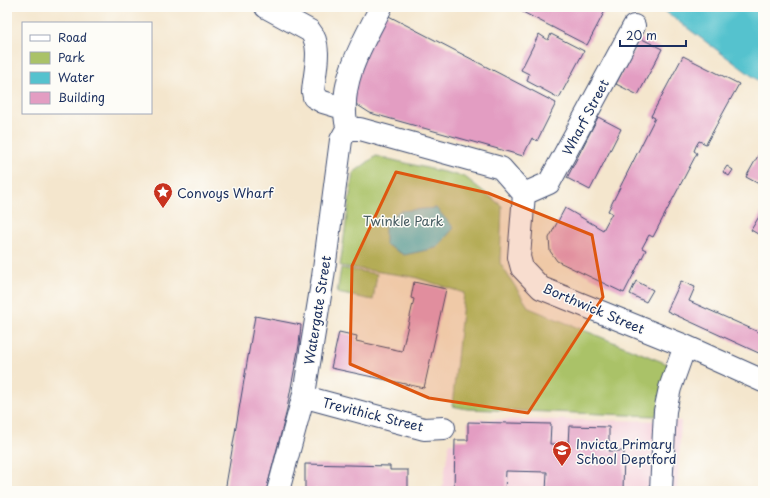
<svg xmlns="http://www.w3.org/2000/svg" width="770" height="498" font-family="'Playpen Sans',sans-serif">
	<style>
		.built { fill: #f5cfda }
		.green { fill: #aac268; stroke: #627863 }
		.water { fill: #55c2ce; stroke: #387896 }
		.building { fill: #e39dc2 }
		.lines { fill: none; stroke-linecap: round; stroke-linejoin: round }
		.minor-casing { stroke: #3c4a6f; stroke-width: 24 }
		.minor { stroke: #fff; stroke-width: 22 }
		.marked { fill: #de5710; fill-opacity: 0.2; stroke: #de5710; stroke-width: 3; stroke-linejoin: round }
		.labels { text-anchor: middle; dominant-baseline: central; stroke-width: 3; stroke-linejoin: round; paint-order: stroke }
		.street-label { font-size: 13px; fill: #1b2f5e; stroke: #fdfcf7 }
		.poi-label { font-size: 13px; fill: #1b2f5e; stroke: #fdfcf7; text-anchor: start }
		.park-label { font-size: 13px; fill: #465b61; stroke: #fdfcf7 }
	</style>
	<rect width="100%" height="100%" fill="#fdfcf7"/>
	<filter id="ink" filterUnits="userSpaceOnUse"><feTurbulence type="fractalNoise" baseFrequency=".025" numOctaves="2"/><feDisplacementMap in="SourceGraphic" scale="8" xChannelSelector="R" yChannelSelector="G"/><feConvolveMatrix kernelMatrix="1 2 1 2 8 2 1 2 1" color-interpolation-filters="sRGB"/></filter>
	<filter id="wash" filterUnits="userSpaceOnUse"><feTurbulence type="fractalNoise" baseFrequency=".012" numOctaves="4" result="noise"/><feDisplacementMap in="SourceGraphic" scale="16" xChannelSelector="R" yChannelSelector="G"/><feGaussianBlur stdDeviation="0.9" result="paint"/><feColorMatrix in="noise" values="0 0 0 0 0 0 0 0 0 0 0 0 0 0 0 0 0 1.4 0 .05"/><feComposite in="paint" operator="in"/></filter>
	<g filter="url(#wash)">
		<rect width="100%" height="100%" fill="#f4e6cd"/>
		<path class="built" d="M 470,419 L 681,421 L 677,491 L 442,491 L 449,443 L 468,443 Z"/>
		<path class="green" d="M 376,156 L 465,177 L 502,206 L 500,263 L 529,308 L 670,365 L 656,416 L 467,409 L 452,406 L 464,293 L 414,277 L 340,266 L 353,173 Z
			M 341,268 L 377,274 L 373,300 L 337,293 Z"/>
		<path class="water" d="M 659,7 L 763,7 L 763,84 Z
			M 436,208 L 454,228 L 436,248 L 404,255 L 385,244 L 385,223 L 399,211 Z"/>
		<g id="blocks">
			<path class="building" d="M 513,7 L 607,7 L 587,45 Z
				M 381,12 L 556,103 L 537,141 L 532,138 L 523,156 L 370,113 L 348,99 Z
				M 539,34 L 548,40 L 551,34 L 584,51 L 559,98 L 527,81 L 529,74 L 521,70 Z
				M 640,38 L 662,49 L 638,95 L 616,84 Z
				M 683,56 L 739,84 L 706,144 L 699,141 L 696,146 L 694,151 L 697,153 L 653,237 L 649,235 L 642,248 L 646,250 L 624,293 L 557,261 L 550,251 L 549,238 L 565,208 L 603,230 L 612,213 L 608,211 L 655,118 L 651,116 Z
				M 598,117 L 621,129 L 590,190 L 567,178 Z
				M 759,154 L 763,156 L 763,176 L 759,184 L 746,177 Z
				M 727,166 L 733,170 L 729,176 L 723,172 Z
				M 763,210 L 763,237 L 751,230 Z
				M 636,281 L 653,290 L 646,302 L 630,294 Z
				M 681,281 L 695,287 L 689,301 L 763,334 L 763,355 L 667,311 Z
				M 414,282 L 446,289 L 424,388 L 331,368 L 339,332 L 357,336 L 356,341 L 402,351 L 414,299 L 411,298 Z
				M 255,316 L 301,325 L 299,345 L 286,414 L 266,491 L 225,491 Z
				M 468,422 L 551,424 L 550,444 L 568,444 L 569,426 L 609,427 L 609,451 L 624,451 L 623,491 L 546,491 L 547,472 L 506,471 L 505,491 L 454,491 L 455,440 L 468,440 Z
				M 305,464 L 390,466 L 390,470 L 408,470 L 408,491 L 378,489 L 378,491 L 358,491 L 358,489 L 336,489 L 336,491 L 317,491 L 317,489 L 305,489 Z"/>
		</g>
	</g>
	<g filter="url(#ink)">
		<use href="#blocks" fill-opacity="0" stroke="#3c4a6f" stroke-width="1"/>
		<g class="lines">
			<defs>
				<path id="minor" d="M 266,7 L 310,31 C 323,46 314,74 313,92 L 314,97 L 323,102 L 343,108
					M 346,122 C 339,80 363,43 381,7
					M 347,129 L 360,129 L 501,168 L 524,194 L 519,257 L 522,268 L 541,288 L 685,346 L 763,381
					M 524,194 L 549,183 L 634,26
					M 304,394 L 309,398 L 424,429 L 444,428
					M 661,490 L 665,411 L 670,388 L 685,346
					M 278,491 L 304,394 L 323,277 L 341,140 L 347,129"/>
			</defs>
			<use href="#minor" class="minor-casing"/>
			<use href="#minor" class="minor"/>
		</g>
	</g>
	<path class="marked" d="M 396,172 L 488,193 L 592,235 L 603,297 L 528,413 L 429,398 L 350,364 L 352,266 Z"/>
	<defs>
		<symbol id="sight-pin" viewBox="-11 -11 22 30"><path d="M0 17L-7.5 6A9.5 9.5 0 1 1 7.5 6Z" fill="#c8321e" stroke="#fdfcf7"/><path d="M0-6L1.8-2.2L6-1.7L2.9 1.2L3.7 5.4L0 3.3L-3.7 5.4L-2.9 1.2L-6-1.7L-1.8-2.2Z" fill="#fff"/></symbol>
		<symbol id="school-pin" viewBox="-11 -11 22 30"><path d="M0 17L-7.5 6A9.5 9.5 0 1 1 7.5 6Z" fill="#c8321e" stroke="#fdfcf7"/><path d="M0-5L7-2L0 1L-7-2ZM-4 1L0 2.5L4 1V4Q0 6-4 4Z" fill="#fff"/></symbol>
	</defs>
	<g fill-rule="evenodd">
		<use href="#sight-pin" x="152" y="181" width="22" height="30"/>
		<use href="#school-pin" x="551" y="439" width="22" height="30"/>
	</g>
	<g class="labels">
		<g class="street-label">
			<text transform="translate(585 117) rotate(-62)">Wharf Street</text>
			<text transform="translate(594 308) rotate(23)">Borthwick Street</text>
			<text transform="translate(317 310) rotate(-81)">Watergate Street</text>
			<text transform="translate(373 414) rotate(14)">Trevithick Street</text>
		</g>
		<g class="poi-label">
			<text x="177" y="192">Convoys Wharf</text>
			<text x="576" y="443">Invicta Primary<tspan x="576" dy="15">School Deptford</tspan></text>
		</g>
		<g class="park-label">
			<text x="403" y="220">Twinkle Park</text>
		</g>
	</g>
	<rect width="770" height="498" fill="none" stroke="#fdfcf7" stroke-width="24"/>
	<rect x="22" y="22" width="130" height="92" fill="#fdfcf7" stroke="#a3aaba"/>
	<rect x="30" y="35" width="20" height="6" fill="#ffffff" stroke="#a3aaba"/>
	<text x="58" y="42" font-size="12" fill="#1b2f5e">Road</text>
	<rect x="30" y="52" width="20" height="12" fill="#aac268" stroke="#a3aaba"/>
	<text x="58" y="62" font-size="12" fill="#1b2f5e">Park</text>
	<rect x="30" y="72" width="20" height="12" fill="#55c2ce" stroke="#a3aaba"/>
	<text x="58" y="82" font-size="12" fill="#1b2f5e">Water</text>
	<rect x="30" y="92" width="20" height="12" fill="#e39dc2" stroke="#a3aaba"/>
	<text x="58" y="102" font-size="12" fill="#1b2f5e">Building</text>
	<path d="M620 40v6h66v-6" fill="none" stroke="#1b2f5e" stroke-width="2"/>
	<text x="626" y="40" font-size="12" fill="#1b2f5e" stroke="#fdfcf7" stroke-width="3" paint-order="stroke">20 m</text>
</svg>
